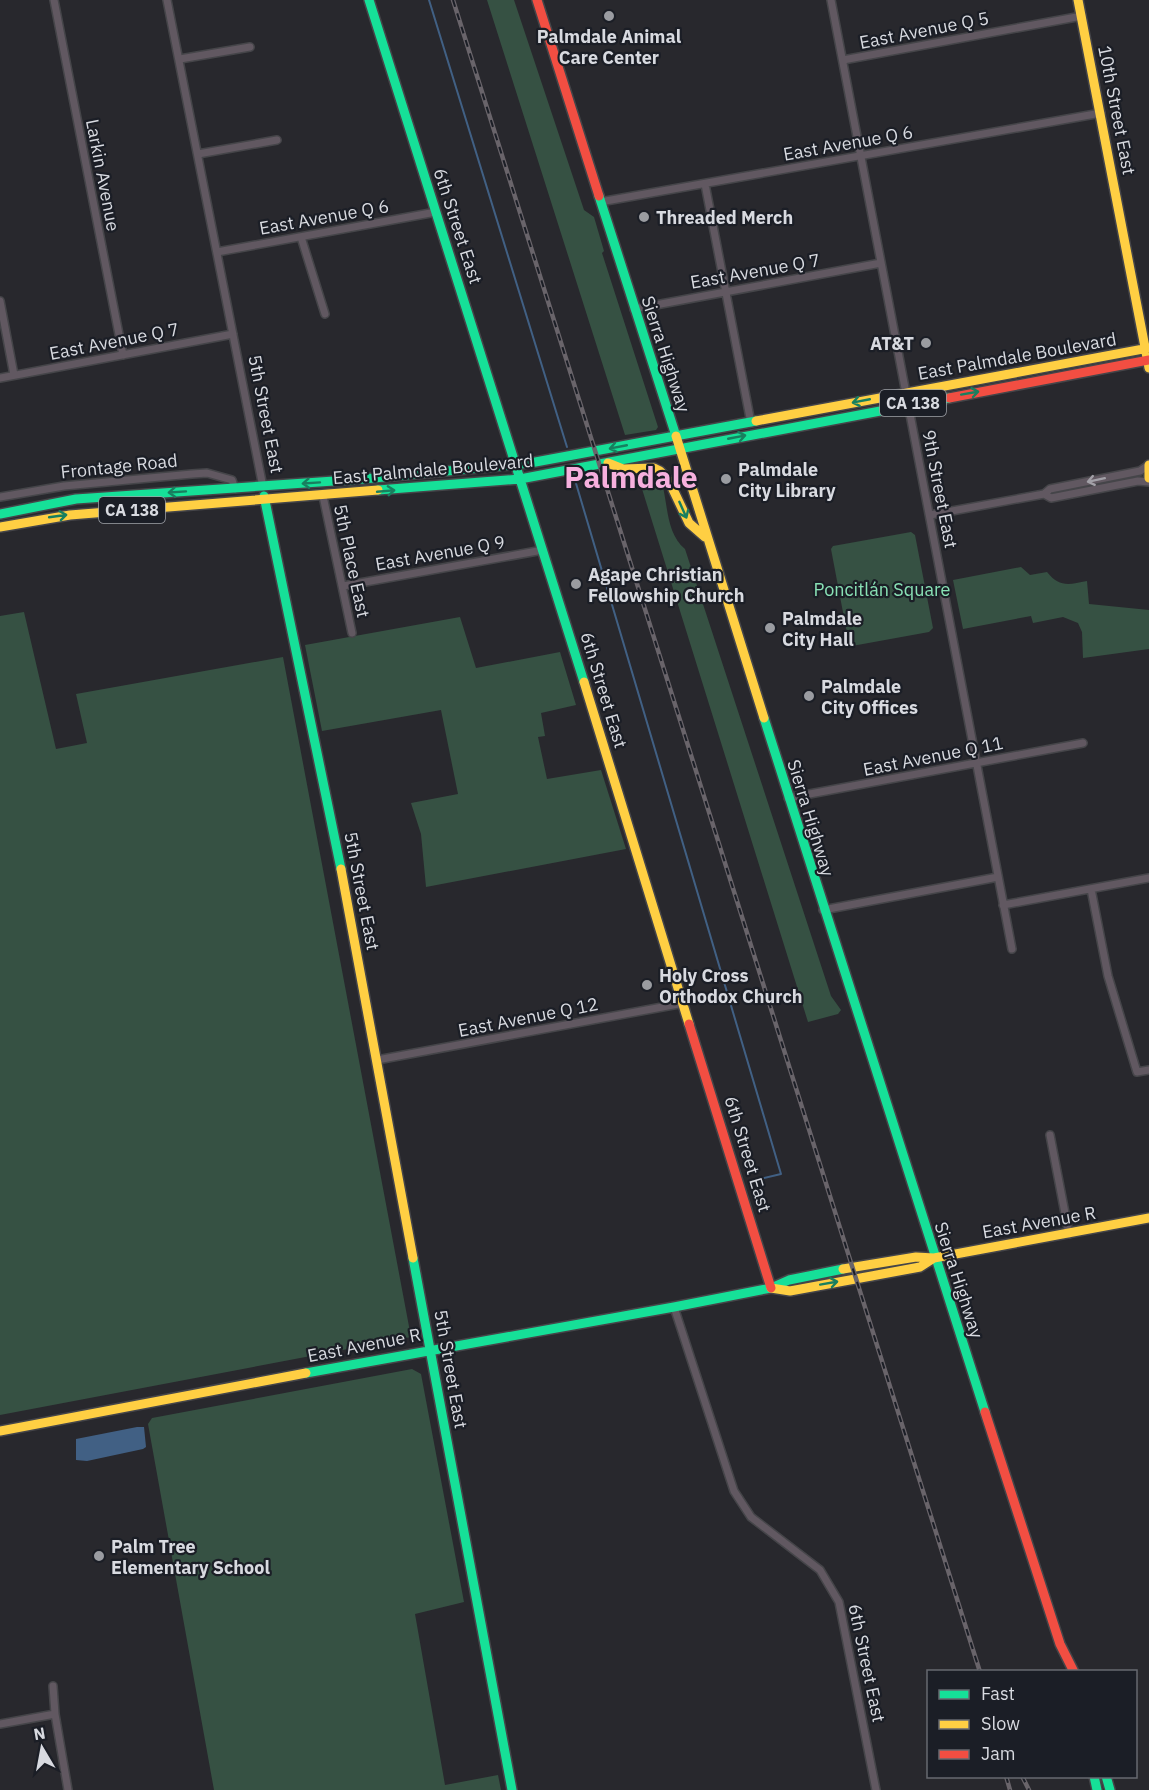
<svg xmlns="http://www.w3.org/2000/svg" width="1149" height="1790" font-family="'IBM Plex Sans',sans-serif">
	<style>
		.green { fill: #365143 }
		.water { fill: #416084 }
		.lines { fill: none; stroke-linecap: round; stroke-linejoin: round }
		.stream { stroke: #416084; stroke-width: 2 }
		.street-casing { stroke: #454549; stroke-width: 10 }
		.fast-casing { stroke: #454549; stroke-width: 12 }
		.slow-casing { stroke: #454549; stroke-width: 12 }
		.jam-casing { stroke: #454549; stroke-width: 12 }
		.street { stroke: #615861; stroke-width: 7 }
		.fast { stroke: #16e098; stroke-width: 9 }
		.slow { stroke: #ffcf43; stroke-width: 9 }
		.jam { stroke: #f24e42; stroke-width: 9 }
		.rail-casing { stroke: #69646a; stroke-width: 4.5 }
		.rail { stroke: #1b1e26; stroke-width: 2; stroke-dasharray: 7; stroke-linecap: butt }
		.oneway { stroke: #187f5f }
		.oneway2 { stroke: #a2a0a7 }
		.poi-dot { fill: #9a9ca1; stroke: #1b1e26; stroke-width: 2 }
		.labels { text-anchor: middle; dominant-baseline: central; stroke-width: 4.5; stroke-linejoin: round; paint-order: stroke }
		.shield { fill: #1b1e26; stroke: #9fa2a8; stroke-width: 1.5 }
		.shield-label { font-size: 16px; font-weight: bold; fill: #d8dae0 }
		.street-label { font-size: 18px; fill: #d8dae0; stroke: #1b1e26 }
		.poi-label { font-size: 18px; font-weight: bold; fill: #d8dae0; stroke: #1b1e26; text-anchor: start }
		.park-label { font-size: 18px; fill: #89e1b5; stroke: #1b1e26 }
		.town-label { font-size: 30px; font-weight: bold; fill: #f6b0de; stroke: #1b1e26 }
	</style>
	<rect width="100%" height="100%" fill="#28282d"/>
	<path class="green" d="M 487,0 L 514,0 L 584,210 L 594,217 L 604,251 L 602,253 L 658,427 L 656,430 L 625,435 Z
		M 649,474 L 662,483 C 668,505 666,533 685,549 L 831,996 L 841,1010 L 838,1014 L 808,1022 L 638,476 Z
		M 911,532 L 915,535 L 933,628 L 929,632 L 852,646 L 849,644 L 831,549 L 833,546 Z
		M 1021,567 L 1030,575 L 1047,572 C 1059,587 1068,585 1087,581 L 1089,604 L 1149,610 L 1149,649 L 1083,658 L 1082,632 L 1078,623 L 1063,617 L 1033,623 L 1031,616 L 963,629 L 953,580 Z
		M 24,612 L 56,749 L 87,743 L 76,694 L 283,657 L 411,1337 L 0,1415 L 0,616 Z
		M 460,617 L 476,668 L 560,652 L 576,705 L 541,713 L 545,736 L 538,737 L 547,779 L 601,770 L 626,849 L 426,887 L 421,834 L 411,803 L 458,794 L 441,710 L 322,731 L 305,645 Z
		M 412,1369 L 421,1374 L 464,1602 L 415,1614 L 445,1785 L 498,1775 L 501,1790 L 214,1790 L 148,1424 L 152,1418 Z"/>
	<path class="water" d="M 137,1427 L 144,1427 L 146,1447 L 143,1449 L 87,1461 L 76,1460 L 76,1439 Z"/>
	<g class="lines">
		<path class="stream" d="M 429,0 L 567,447
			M 575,480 L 781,1174 L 756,1180"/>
		<defs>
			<path id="street" d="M 54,0 L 123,355
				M 167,0 L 263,487
				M 831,0 L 1012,949
				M 180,59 L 250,47
				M 843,60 L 1082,16
				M 198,154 L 277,140
				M 705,184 L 751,423
				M 600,202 L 1101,113
				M 301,237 L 325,314
				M 217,252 L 436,212
				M 0,301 L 14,375
				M 634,309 L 881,263
				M 0,378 L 233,334
				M 1044,494 L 1051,498 L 1138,481 L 1149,482
				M 323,496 L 352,633
				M 0,497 L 64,486 L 192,474 L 207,473 L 232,480 L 235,489
				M 930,515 L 1044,494 L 1050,489 L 1140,471 L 1149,465
				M 343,586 L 543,550
				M 788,798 L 1083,743
				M 1091,889 L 1108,976 L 1137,1072 L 1149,1070
				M 1003,905 L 1149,878
				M 823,910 L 998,877
				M 377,1060 L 684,1003
				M 1050,1135 L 1069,1234
				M 674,1307 L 734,1491 L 751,1517 L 820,1570 L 839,1602 L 876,1790
				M 53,1686 L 55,1714 L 68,1790
				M 0,1724 L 55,1714"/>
			<path id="fast" d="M 369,0 L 584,682
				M 599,196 L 676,436
				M 378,490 L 520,479 L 949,398
				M 264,496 L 341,869
				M 0,514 L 76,499 L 363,479 L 530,463 L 756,421
				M 764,718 L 985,1412
				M 413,1258 L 512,1790
				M 306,1373 L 674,1307 L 771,1288 L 789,1280 L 843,1269
				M 1094,1776 L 1097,1790
				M 1106,1776 L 1110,1790"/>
			<path id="slow" d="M 1078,0 L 1149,368
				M 756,421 L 1149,348
				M 676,436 L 764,718
				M 608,463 L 623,469 L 654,468 L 660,471 L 669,481 L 689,523 L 705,537
				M 1149,465 L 1149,478
				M 0,527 L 70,515 L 378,490
				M 584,682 L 689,1024
				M 341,869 L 413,1258
				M 843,1269 L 916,1257 L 934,1258 L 1149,1218
				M 771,1288 L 790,1291 L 920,1267 L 934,1258
				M 0,1431 L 306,1373"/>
			<path id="jam" d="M 537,0 L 599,196
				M 949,398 L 1149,360
				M 689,1024 L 771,1288
				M 985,1412 L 1060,1644 L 1074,1672"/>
		</defs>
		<use href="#street" class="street-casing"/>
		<use href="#fast" class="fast-casing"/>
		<use href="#slow" class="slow-casing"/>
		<use href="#jam" class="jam-casing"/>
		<use href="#street" class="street"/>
		<use href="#fast" class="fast"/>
		<use href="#slow" class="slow"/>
		<use href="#jam" class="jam"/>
		<defs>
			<path id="rail" d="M 453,0 L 980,1672
				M 1006,1776 L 1010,1790
				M 1022,1776 L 1029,1790"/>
		</defs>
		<use href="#rail" class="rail-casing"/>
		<use href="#rail" class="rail"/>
	</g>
	<defs><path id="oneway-shaft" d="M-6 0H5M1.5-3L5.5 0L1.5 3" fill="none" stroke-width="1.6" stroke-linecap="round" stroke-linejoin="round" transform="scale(1.5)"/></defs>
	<g class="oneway">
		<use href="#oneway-shaft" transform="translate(970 393) rotate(-10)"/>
		<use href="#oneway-shaft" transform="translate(861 401) rotate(169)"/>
		<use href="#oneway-shaft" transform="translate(737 437) rotate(-11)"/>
		<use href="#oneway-shaft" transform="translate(618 447) rotate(169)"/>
		<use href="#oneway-shaft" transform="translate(311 483) rotate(176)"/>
		<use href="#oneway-shaft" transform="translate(386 491) rotate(-5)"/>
		<use href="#oneway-shaft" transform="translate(177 492) rotate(176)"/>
		<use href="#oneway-shaft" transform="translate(683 510) rotate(66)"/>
		<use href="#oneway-shaft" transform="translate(58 516) rotate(-8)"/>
		<use href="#oneway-shaft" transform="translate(829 1283) rotate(-10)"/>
	</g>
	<use class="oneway2" href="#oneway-shaft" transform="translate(1096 480) rotate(168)"/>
	<g class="poi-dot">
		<circle cx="609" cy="16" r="6"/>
		<circle cx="644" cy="217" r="6"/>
		<circle cx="926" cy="343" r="6"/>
		<circle cx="726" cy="479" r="6"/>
		<circle cx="576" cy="584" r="6"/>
		<circle cx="770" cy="628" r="6"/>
		<circle cx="809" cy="696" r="6"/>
		<circle cx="647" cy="985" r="6"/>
		<circle cx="99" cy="1556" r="6"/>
	</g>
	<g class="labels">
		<g class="shield">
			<rect x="880" y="390" width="66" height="26" rx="4.5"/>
			<rect x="99" y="497" width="66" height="26" rx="4.5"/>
		</g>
		<g class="shield-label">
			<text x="913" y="403">CA 138</text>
			<text x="132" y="510">CA 138</text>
		</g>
		<g class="street-label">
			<text transform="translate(924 30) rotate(-11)">East Avenue Q 5</text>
			<text transform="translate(1117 110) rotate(79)">10th Street East</text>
			<text transform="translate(848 143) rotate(-10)">East Avenue Q 6</text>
			<text transform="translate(103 175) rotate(79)">Larkin Avenue</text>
			<text transform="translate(324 217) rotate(-10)">East Avenue Q 6</text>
			<text transform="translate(458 226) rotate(72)">6th Street East</text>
			<text transform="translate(755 271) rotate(-10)">East Avenue Q 7</text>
			<text transform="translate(114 341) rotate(-11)">East Avenue Q 7</text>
			<text transform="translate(666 354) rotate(72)">Sierra Highway</text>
			<text transform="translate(1017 356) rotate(-10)">East Palmdale Boulevard</text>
			<text transform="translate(266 414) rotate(79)">5th Street East</text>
			<text transform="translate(119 466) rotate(-6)">Frontage Road</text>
			<text transform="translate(433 469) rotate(-5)">East Palmdale Boulevard</text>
			<text transform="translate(940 489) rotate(79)">9th Street East</text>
			<text transform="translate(440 553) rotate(-10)">East Avenue Q 9</text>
			<text transform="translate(352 561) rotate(78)">5th Place East</text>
			<text transform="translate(604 690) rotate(73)">6th Street East</text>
			<text transform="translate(933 756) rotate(-11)">East Avenue Q 11</text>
			<text transform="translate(811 818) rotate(73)">Sierra Highway</text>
			<text transform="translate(362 891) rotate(79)">5th Street East</text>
			<text transform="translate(528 1017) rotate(-11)">East Avenue Q 12</text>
			<text transform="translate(748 1154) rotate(73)">6th Street East</text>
			<text transform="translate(1039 1222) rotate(-10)">East Avenue R</text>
			<text transform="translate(959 1280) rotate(72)">Sierra Highway</text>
			<text transform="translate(364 1345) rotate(-11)">East Avenue R</text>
			<text transform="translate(451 1369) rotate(80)">5th Street East</text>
			<text transform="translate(867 1663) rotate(78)">6th Street East</text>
		</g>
		<g class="poi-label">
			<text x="609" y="36" text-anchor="middle">Palmdale Animal<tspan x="609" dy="21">Care Center</tspan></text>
			<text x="656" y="217">Threaded Merch</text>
			<text x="914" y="343" text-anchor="end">AT&amp;T</text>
			<text x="738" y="469">Palmdale<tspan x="738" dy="21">City Library</tspan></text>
			<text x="588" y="574">Agape Christian<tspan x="588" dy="21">Fellowship Church</tspan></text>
			<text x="782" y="618">Palmdale<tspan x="782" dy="21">City Hall</tspan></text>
			<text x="821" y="686">Palmdale<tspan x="821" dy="21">City Offices</tspan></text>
			<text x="659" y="975">Holy Cross<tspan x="659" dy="21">Orthodox Church</tspan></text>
			<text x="111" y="1546">Palm Tree<tspan x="111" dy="21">Elementary School</tspan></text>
		</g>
		<g class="park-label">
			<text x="882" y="589">Poncitlán Square</text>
		</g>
		<g class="town-label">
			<text x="631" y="476">Palmdale</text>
		</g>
	</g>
	<rect x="927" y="1670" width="210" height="108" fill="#1b1e26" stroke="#676970" stroke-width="1.5"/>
	<rect x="939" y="1690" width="30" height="9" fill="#16e098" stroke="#676970" stroke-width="1.5"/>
	<text x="981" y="1700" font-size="18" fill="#d8dae0">Fast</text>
	<rect x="939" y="1720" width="30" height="9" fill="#ffcf43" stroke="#676970" stroke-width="1.5"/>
	<text x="981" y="1730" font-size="18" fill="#d8dae0">Slow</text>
	<rect x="939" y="1750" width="30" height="9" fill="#f24e42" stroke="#676970" stroke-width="1.5"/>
	<text x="981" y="1760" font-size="18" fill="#d8dae0">Jam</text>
	<g transform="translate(42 1748) rotate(350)" stroke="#1b1e26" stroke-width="4.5" paint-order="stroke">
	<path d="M0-4.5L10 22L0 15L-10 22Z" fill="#d8dae0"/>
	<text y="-9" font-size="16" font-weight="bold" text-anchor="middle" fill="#d8dae0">N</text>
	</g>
</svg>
